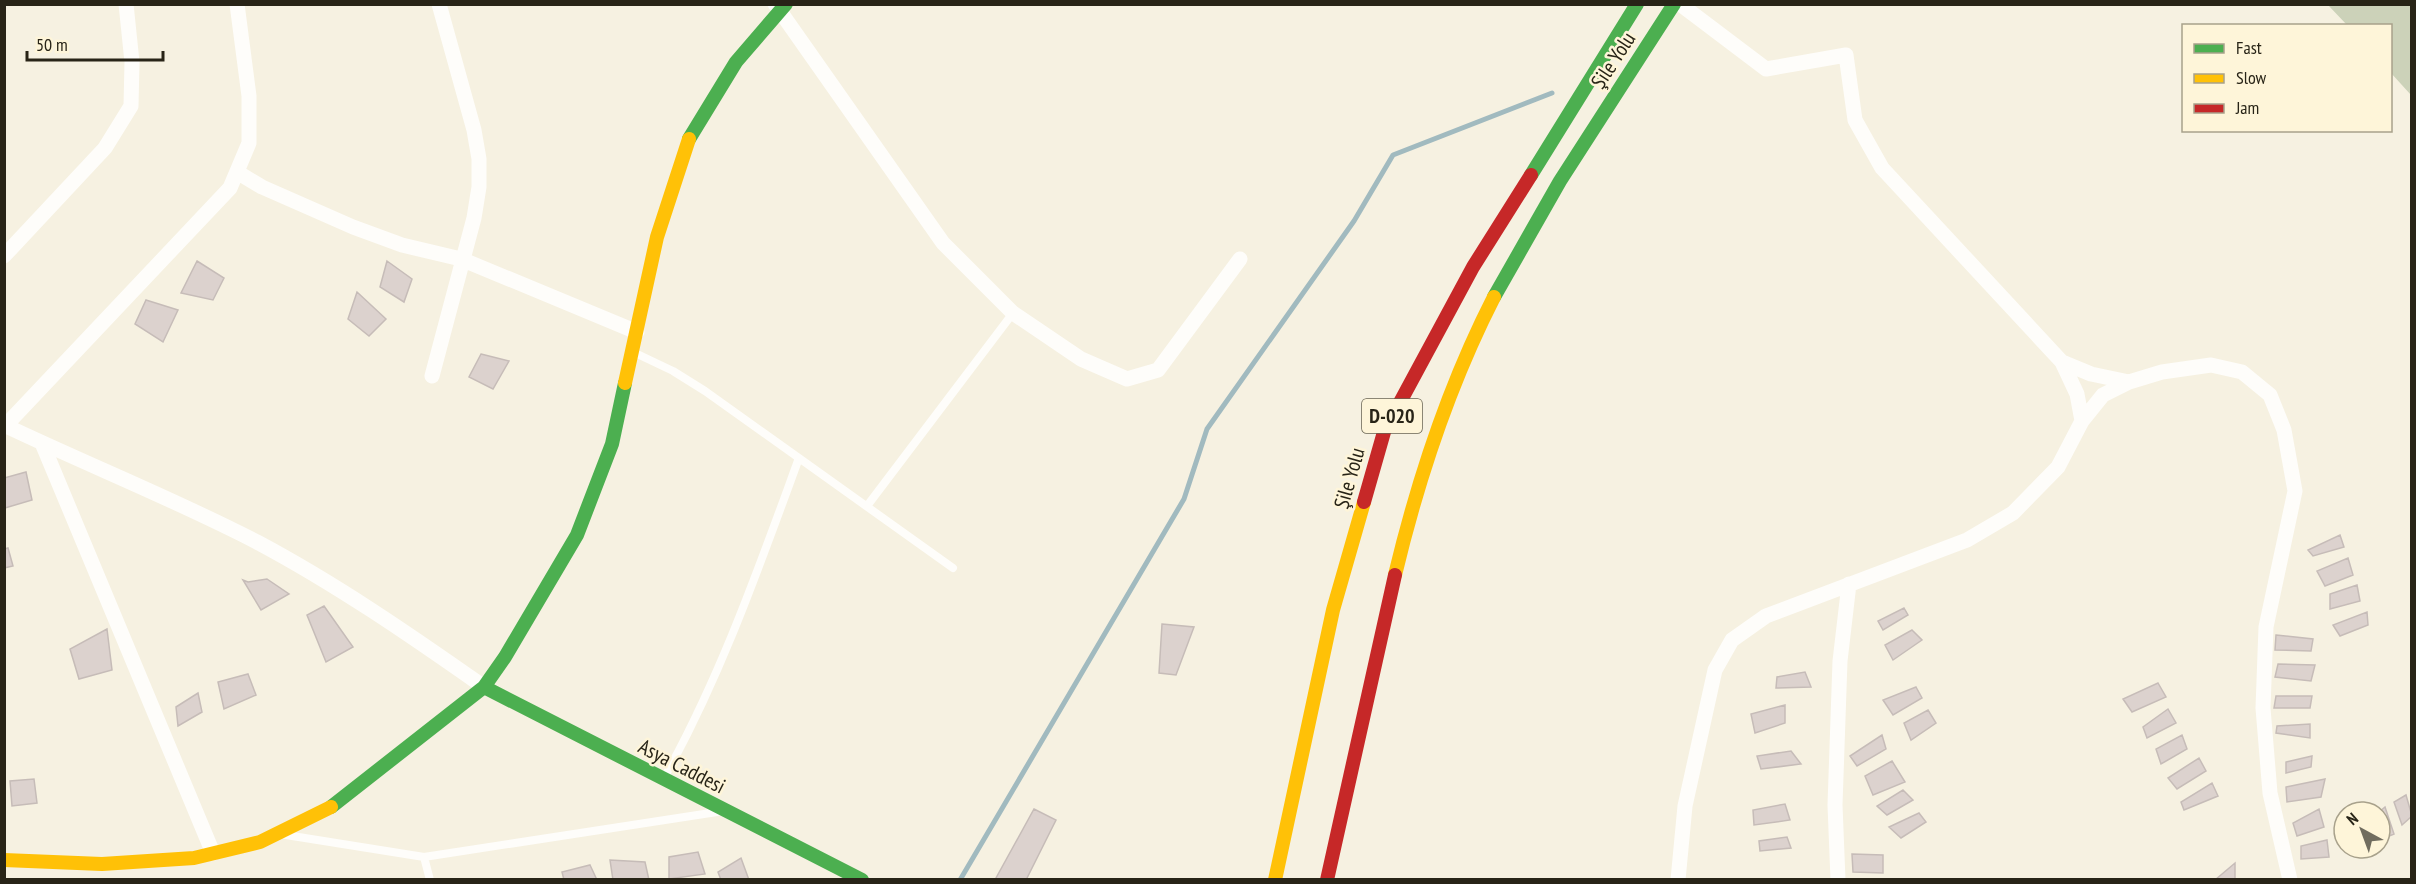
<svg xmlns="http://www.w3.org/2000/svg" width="2416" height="884" font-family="'PT Sans Narrow',sans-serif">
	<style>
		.forest { fill: #ccd2b9 }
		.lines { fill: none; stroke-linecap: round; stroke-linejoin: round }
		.stream { stroke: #a1babf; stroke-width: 5 }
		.building { fill: #dcd2ce; stroke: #c6bcb8; stroke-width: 1.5 }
		.lane { stroke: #fefdfa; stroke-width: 8 }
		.street { stroke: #fefdfa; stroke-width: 15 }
		.fast { stroke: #4caf50; stroke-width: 14 }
		.slow { stroke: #ffc107; stroke-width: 14 }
		.jam { stroke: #c62828; stroke-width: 14 }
		.labels { text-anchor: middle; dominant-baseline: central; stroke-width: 5; stroke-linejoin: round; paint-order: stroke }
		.shield { fill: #fef5d9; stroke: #686351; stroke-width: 1.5 }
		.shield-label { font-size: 20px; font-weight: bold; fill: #282417 }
		.street-label { font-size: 21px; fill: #282417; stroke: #fef5d9 }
	</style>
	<rect width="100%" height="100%" fill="#f6f1e1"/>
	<path class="forest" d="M 2328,5 L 2411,5 L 2411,95 L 2391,73 L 2390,26 L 2347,25 Z"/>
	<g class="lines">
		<path class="stream" d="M 960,880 L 1184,499 L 1207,429 L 1354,221 L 1393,155 L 1552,93"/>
	</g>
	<path class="building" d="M 197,261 L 224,278 L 213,300 L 181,293 Z
		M 387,261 L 412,279 L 404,302 L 380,287 Z
		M 357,292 L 386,319 L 369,336 L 348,319 Z
		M 146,300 L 178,310 L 163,342 L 135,324 Z
		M 481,354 L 509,361 L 493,389 L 469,377 Z
		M 26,472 L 32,500 L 5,508 L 4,478 Z
		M 2340,535 L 2344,547 L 2313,556 L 2308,550 Z
		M 8,548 L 13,566 L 4,568 L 4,549 Z
		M 2348,558 L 2353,575 L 2325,586 L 2317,571 Z
		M 267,579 L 289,594 L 261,610 L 243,580 L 248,582 Z
		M 2357,585 L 2360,601 L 2330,609 L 2330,594 Z
		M 324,606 L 353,647 L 326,662 L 307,615 Z
		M 1904,608 L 1908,615 L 1883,630 L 1878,621 Z
		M 2367,612 L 2368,625 L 2340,636 L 2333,625 Z
		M 1162,624 L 1194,627 L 1176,675 L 1159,673 Z
		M 107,629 L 112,670 L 79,679 L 70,649 Z
		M 1912,630 L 1922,640 L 1893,660 L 1885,645 Z
		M 2276,635 L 2313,639 L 2311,651 L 2275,650 Z
		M 2278,664 L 2315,665 L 2311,681 L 2275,677 Z
		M 1805,672 L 1811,687 L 1776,688 L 1777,677 Z
		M 248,674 L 256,695 L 224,709 L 218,682 Z
		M 2158,683 L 2166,697 L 2132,712 L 2123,699 Z
		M 1916,687 L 1922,698 L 1893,715 L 1883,700 Z
		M 198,693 L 202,712 L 178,726 L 176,707 Z
		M 2276,696 L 2312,696 L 2310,708 L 2274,708 Z
		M 1785,705 L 1785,723 L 1755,733 L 1751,714 Z
		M 2168,709 L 2176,723 L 2147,738 L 2143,727 Z
		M 1928,710 L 1936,723 L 1911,740 L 1904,723 Z
		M 2310,724 L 2310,738 L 2276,733 L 2277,726 Z
		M 1882,735 L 1886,749 L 1857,766 L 1850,756 Z
		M 2182,735 L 2187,749 L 2161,764 L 2156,749 Z
		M 1791,751 L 1801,764 L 1761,769 L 1757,756 Z
		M 2312,756 L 2311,767 L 2286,773 L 2286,762 Z
		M 2199,758 L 2206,771 L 2177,789 L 2168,778 Z
		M 1892,761 L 1905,782 L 1873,795 L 1865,776 Z
		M 34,779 L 37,803 L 12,806 L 10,781 Z
		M 2325,779 L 2321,797 L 2287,802 L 2286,787 Z
		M 2212,783 L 2218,796 L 2184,810 L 2181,802 Z
		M 1903,790 L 1913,800 L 1887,815 L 1877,806 Z
		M 2406,795 L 2412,816 L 2402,825 L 2394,802 Z
		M 1785,804 L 1790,820 L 1754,825 L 1753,810 Z
		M 2385,807 L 2394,834 L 2380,840 L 2379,812 Z
		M 1034,809 L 1056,820 L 1026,880 L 999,880 L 996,878 Z
		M 2319,809 L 2324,827 L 2297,836 L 2293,823 Z
		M 1919,813 L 1926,822 L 1901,838 L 1889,827 Z
		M 1787,837 L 1791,848 L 1760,851 L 1759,841 Z
		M 2327,840 L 2329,857 L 2301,859 L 2301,846 Z
		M 698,852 L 705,874 L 669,879 L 669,857 Z
		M 1852,854 L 1883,855 L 1883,873 L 1853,872 Z
		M 741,858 L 749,880 L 721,880 L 718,872 Z
		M 610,860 L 645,862 L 649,880 L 613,880 Z
		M 2235,863 L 2235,880 L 2215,880 Z
		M 590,865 L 597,880 L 564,880 L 562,872 Z"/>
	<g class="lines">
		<path class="lane" d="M 633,352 L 673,371 L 705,391 L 953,568
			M 867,506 L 1013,313
			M 664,778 C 721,676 759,567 799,458
			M 286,835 L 424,857 L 430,880
			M 424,857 L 717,812"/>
		<path class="street" d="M 775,4 L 943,243 L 1013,313 L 1081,359 L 1127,379 L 1158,370 L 1240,259
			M 1680,4 L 1766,69 L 1846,55 L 1855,120 L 1882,168 L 2062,362 L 2077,394 L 2082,421
			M 237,172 L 262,187 L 353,227 L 402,245 L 461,259 L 637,332
			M 4,256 L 105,148 L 131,106 L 132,62 L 126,4
			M 2062,362 L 2091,374 L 2129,382 L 2162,372 L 2211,365 L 2242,372 L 2270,395 L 2284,430 L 2295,491 L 2266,627 L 2263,708 L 2270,793 L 2290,880
			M 432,376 L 474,218 L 479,187 L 479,159 L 474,130 L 439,4
			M 4,425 C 88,465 174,499 257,542 C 336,584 410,635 484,687
			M 6,425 L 230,188 L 249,143 L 249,96 L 237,4
			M 42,443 L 213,853
			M 1678,880 L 1685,806 L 1715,670 L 1732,640 L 1766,616 L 1967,540 L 2013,513 L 2058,467 L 2082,421 L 2103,395 L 2129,382
			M 1838,880 L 1835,805 L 1840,661 L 1849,584"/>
		<path class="fast" d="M 689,139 L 736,62 L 786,4
			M 1531,175 L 1637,4
			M 1494,297 L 1560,181 L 1674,4
			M 484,687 L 862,880
			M 331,807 L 484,687 L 505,657 L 577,535 L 612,444 L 625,383"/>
		<path class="slow" d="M 625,383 L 657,237 L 689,139
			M 1395,575 C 1418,479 1449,385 1494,297
			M 4,860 L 102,864 L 194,858 L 260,842 L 331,807
			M 1275,880 L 1333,610 L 1364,502"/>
		<path class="jam" d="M 1364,502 L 1384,432 L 1473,267 L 1531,175
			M 1327,880 L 1395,575"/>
	</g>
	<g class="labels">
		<rect class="shield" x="1362" y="399" width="60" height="34" rx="4.5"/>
		<g class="shield-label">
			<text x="1392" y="416">D-020</text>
		</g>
		<g class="street-label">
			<text transform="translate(1613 60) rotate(-57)">Şile Yolu</text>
			<text transform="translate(1349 478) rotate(-74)">Şile Yolu</text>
			<text transform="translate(682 766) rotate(27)">Asya Caddesi</text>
		</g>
	</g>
	<rect width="2416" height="884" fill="none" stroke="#282417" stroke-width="12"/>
	<rect x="2182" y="24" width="210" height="108" fill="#fef5d9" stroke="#a8a18b" stroke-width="1.5"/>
	<rect x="2194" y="44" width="30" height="9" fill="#4caf50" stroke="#a8a18b" stroke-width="1.5"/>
	<text x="2236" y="54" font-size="18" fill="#282417">Fast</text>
	<rect x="2194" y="74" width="30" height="9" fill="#ffc107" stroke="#a8a18b" stroke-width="1.5"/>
	<text x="2236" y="84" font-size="18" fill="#282417">Slow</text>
	<rect x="2194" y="104" width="30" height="9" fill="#c62828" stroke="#a8a18b" stroke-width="1.5"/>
	<text x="2236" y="114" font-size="18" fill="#282417">Jam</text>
	<g transform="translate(2362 830) rotate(319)"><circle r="28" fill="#fef5d9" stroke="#a8a18b" stroke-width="1.5"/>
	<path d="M0-4.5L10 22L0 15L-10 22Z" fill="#706c5e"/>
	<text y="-9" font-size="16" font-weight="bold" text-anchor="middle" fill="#282417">N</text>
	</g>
	<path d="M27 51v9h136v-9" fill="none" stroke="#282417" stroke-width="3"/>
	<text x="36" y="51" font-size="18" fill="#282417" stroke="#fef5d9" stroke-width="4.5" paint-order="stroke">50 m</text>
</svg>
